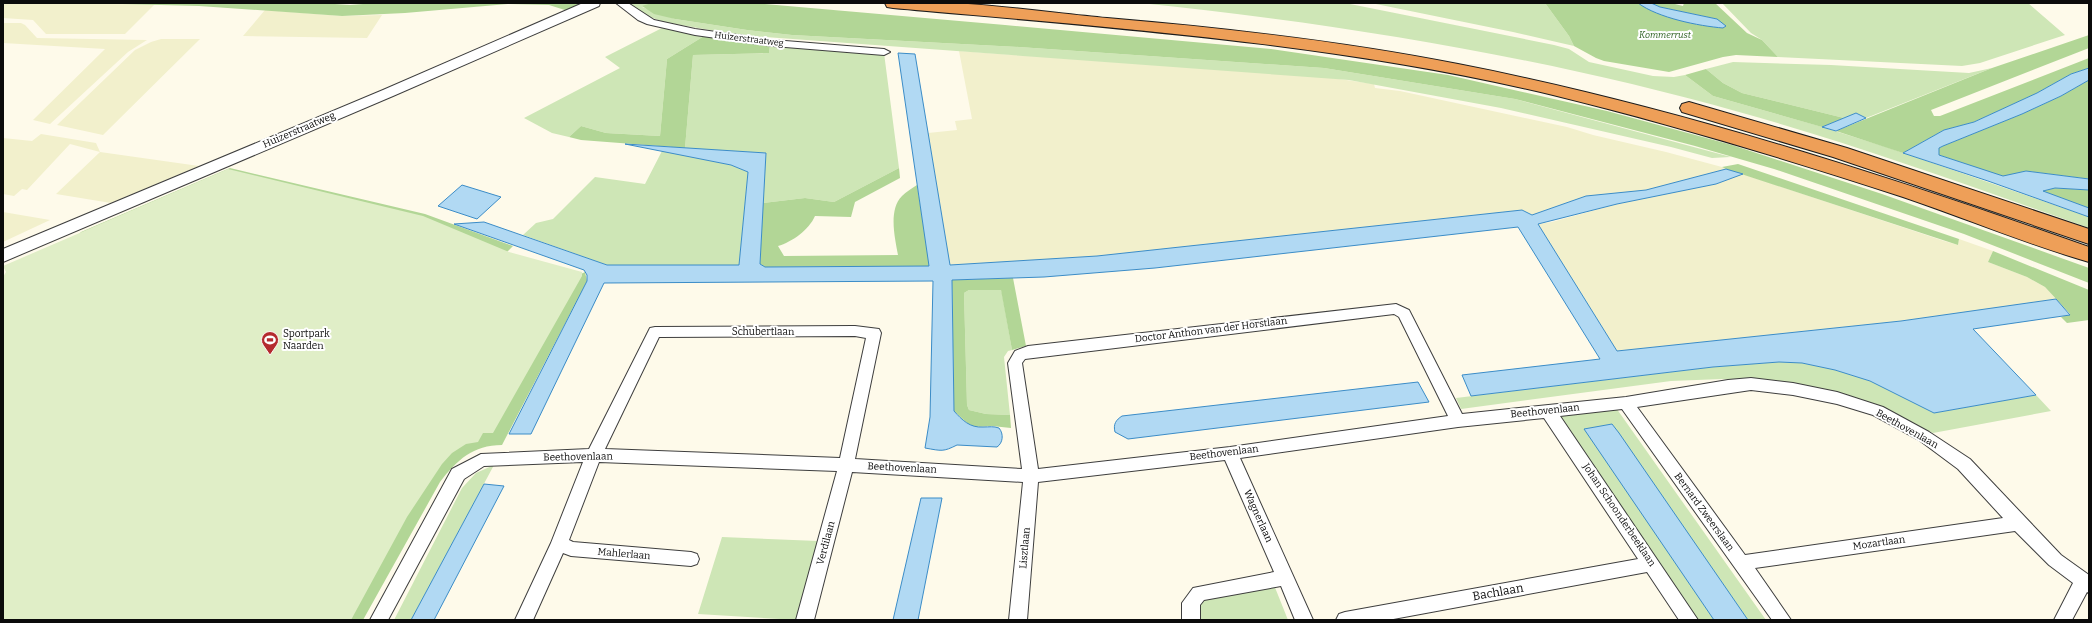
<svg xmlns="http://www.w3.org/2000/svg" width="2092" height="623" font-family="Bitter,serif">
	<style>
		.farmland { fill: #f2f0cc }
		.green { fill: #cee6b6 }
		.forest { fill: #b2d696 }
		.pitch { fill: #e0eec7 }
		.water { fill: #b1d9f3; stroke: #3b8cc7 }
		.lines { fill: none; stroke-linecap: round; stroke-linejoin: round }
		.minor-casing { stroke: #3e3e3e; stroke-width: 2 }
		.tertiary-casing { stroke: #3e3e3e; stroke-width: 2 }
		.motorway-casing { stroke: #1c1c1c; stroke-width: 2 }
		.minor { fill: #fff; fill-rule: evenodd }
		.tertiary { fill: #fff; fill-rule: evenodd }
		.motorway { fill: #ee9f58; fill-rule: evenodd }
		.labels { text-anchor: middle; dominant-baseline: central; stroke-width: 4; stroke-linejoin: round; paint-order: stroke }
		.far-park-label { font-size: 9px; font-style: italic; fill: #2b5f1f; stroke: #fff }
		.far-street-label { font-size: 9px; fill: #0b0b0b; stroke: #fff }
		.street-label { font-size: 10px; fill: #0b0b0b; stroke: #fff }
		.poi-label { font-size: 10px; fill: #0b0b0b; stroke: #fff; text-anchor: start }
		.near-street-label { font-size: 12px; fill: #0b0b0b; stroke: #fff }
	</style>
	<rect width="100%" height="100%" fill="#fefaea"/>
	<path class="farmland" d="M 3,3 L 84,3 L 155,4 L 125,34 L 46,34 L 33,20 L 3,18 Z
		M 265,10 L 342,16 L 382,15 L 367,38 L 243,36 Z
		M 3,23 L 21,23 L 25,25 L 37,38 L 147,40 L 128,52 L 50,124 L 33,120 L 105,49 L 3,43 Z
		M 161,39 L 200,39 L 103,135 L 57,125 L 135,50 L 151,42 Z
		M 959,51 L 1325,77 L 1374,84 L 1375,88 L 1400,91 L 1567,127 L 1593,135 L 1666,152 L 1722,167 L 1726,169 L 1646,190 L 1586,196 L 1532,215 L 1522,210 L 1097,256 L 950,265 L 928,133 L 957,130 L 955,121 L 972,119 Z
		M 41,134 L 96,143 L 100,152 L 199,166 L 111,203 L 56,194 L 100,152 L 70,144 L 27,190 L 22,189 L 14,196 L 3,194 L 3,138 L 32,141 Z
		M 1743,174 L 1944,241 L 1958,245 L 1959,239 L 1993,251 L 1988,262 L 2027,277 L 2045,287 L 2056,299 L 1901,321 L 1617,351 L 1538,224 L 1552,222 L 1617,204 L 1716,184 Z
		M 3,212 L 50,220 L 3,242 Z"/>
	<path class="green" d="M 626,3 L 651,3 L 642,7 L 675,19 L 747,30 L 792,35 L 1019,47 L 1324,68 L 1515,99 L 1731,157 L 1712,158 L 1671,147 L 1501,108 L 1349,80 L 738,35 L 664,22 L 647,16 Z
		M 1140,3 L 1345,3 L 1554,45 L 1569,49 L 1589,62 L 1653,76 L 1674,77 L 1685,75 L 1713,96 L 1819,126 L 1886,147 L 2089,217 L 2089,228 C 1973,187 1857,145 1739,112 C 1543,57 1342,24 1140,3 Z
		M 1371,3 L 1545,3 L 1569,36 L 1574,46 L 1513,32 Z
		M 1722,3 L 2028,3 L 2065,35 L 1980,63 L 1962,66 L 1778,57 L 1762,40 L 1751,33 Z
		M 662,28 L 704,36 L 667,59 L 660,136 L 606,133 L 581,126 L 569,137 L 552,133 L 524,118 L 620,68 L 605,57 Z
		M 770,45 L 884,53 L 899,168 L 834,202 L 805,198 L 763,203 L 766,153 L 685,148 L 693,55 L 769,53 Z
		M 1733,62 L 1831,65 L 1969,73 L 1992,68 L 1866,118 L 1856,113 L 1844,118 L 1742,93 L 1723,83 L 1706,69 Z
		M 662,151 L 731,165 L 748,172 L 739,265 L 607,265 L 523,235 L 536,223 L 553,219 L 595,177 L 645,184 Z
		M 995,289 L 1001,290 L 1002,293 L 1012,350 L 1008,351 L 1004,357 L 1010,415 L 986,414 L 969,410 L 967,405 L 964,293 L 969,290 Z
		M 1779,362 L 1802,363 L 1835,370 L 1870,381 L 1934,413 L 2036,395 L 2051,411 L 1933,433 L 1883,410 L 1769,382 L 1722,379 L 1671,381 L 1461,409 L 1456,398 L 1713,367 Z
		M 1614,405 L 1766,620 L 1748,620 L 1612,424 L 1585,429 L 1714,620 L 1696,620 L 1559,415 Z
		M 494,465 L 411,620 L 394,620 L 462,488 L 476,473 Z
		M 722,537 L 818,541 L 797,620 L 698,614 Z
		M 1274,585 L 1288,620 L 1198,620 L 1200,600 Z"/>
	<path class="forest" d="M 84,3 L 320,3 L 350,5 L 376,3 L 587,3 L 568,11 L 549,5 L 508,4 L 405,13 L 342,16 L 199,6 Z
		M 651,3 L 754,3 L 1005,25 L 1271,49 L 1448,75 L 1607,111 L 1732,145 L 1882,194 L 2089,268 L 2089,283 L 1964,234 L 1774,169 L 1695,146 L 1515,99 L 1324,68 L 1019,47 L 792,35 L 747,30 L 675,19 L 654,14 L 642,6 Z
		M 1545,3 L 1638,3 L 1658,13 L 1675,18 L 1695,24 L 1723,28 L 1717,19 L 1660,7 L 1651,3 L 1671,3 L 1683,6 L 1684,3 L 1715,3 L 1747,33 L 1762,40 L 1778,57 L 1736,55 L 1723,57 L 1669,72 L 1604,61 L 1596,58 L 1574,46 L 1569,36 Z
		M 2089,35 L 2089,48 L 1931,110 L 1934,116 L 1940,116 L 2089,58 L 2089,68 L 2071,74 L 2037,93 L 1974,122 L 1944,130 L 1903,153 L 1836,131 L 1992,68 Z
		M 704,36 L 770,45 L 769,53 L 693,55 L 685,148 L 581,140 L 569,137 L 581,126 L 606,133 L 660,136 L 667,59 Z
		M 1706,69 L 1723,83 L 1742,93 L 1844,118 L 1822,127 L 1713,96 L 1685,75 Z
		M 2089,80 L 2089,179 L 2026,171 L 2004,177 L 1939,155 L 1939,148 L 1943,146 L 2022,114 L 2061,96 Z
		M 1738,164 L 1959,239 L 1958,245 L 1726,169 L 1722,167 Z
		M 230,168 L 425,214 L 513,246 L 507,252 L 75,239 L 81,232 Z
		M 899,168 L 900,178 L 855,202 L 851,217 L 815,216 C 809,230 792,242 778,246 L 784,256 L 898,255 C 895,238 888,210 902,196 C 906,192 912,188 917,185 L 930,266 L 765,267 L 760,264 L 763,203 L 805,198 L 834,202 Z
		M 2055,188 L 2089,190 L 2089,208 L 2042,191 Z
		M 1993,251 L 2089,290 L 2089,320 L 2067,323 L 2061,317 L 2070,314 L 2045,287 L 2027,277 L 1988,262 Z
		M 585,272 L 587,281 L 502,445 C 473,445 457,460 440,482 L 363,620 L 344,620 L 414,496 L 579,275 Z
		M 1013,278 L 1026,346 L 1012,350 L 1001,290 L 969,290 L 964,293 L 967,405 L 969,410 L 986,414 L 1010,415 L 1011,428 L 992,426 L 974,427 L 968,424 L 954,411 L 952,280 Z"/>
	<path class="pitch" d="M 228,169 L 423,216 L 509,252 L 582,272 L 582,276 L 493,433 L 483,433 L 478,442 L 466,444 L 452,453 L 442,464 L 407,517 L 351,620 L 3,620 L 3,277 L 6,272 L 3,266 Z"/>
	<path class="water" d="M 1638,3 L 1651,3 L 1660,7 L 1717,19 L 1726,26 L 1723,28 C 1699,26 1658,18 1638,3 Z
		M 898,53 L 915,54 L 950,265 L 1097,256 L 1522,210 L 1532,215 L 1586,196 L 1646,190 L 1726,169 L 1743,174 L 1716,184 L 1617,204 L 1538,224 L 1617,351 L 1901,321 L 2056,299 L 2070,315 L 1973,329 L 2036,395 L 1934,413 L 1870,381 L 1835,370 L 1802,363 L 1779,362 L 1713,367 L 1471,396 L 1462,375 L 1600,359 L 1518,227 L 1155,268 L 1044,277 L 952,280 L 954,411 C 962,420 970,428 983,427 C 990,427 993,426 999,428 C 1004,434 1003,443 997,447 L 957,445 C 943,452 942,451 925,448 L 930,417 L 933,281 L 604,283 L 531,434 L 509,434 L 587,281 L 587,275 L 584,270 L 454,224 L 484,222 L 607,265 L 739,265 L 748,172 L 731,165 L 625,144 L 766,153 L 760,264 L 765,267 L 929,266 Z
		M 2089,68 L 2089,80 L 2061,96 L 2022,114 L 1943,146 L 1939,148 L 1939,155 L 2003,176 L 2026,171 L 2089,179 L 2089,190 L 2055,188 L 2043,191 L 2089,208 L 2089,217 L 1988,181 L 1903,153 L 1944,130 L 1974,122 L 2037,93 L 2071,74 Z
		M 1856,113 L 1866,118 L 1836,131 L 1822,127 Z
		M 462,185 L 501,197 L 477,219 L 438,206 Z
		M 1418,382 L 1429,402 L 1128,439 L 1115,432 C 1113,424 1116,420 1122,416 Z
		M 1612,424 L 1619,433 L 1748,620 L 1714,620 L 1584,429 Z
		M 484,484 L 504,486 L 434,620 L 411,620 Z
		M 921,498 L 942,498 L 918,620 L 893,620 Z"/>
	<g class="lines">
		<defs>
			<path id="minor" d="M 616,3 L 628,3 L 654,20 L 695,29 L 773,40 L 884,49 L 890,52 L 884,55 L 773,46 L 695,35 L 647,24 L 638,20 Z
				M 1396,304 L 1409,310 L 1462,414 L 1626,397 L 1728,380 L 1751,378 L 1793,383 L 1837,392 L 1883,407 L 1929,432 L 1970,459 L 2061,555 L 2089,575 L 2089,593 L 2087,592 L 2072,620 L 2054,620 L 2073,583 L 2049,565 L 2015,531 L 1755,568 L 1791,620 L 1772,620 L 1622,409 L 1560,416 L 1698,620 L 1679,620 L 1647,572 L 1388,620 L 1336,620 L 1339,614 L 1345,612 L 1638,559 L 1544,418 L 1458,427 L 1240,458 L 1313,620 L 1295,620 L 1281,586 L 1204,600 L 1200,605 L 1200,620 L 1182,620 L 1182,603 L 1193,588 L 1274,572 L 1225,460 L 1038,482 L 1027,620 L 1009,620 L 1023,482 L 852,472 L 814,620 L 796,620 L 837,471 L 599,462 L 569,540 L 573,542 L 691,552 L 697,554 L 699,559 L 697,564 L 691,566 L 571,556 L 563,553 L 533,620 L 515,620 L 551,543 L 583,462 L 484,466 L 464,479 L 388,620 L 370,620 L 452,469 L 481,454 L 589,449 L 648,332 L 650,328 L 655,327 L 855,326 L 879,329 L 881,333 L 855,459 L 1022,469 L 1008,363 L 1015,351 L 1028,346 ZM 1394,314 L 1399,317 L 1448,416 L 1230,447 L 1038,469 L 1022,363 L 1025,359 ZM 855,336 L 866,338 L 840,458 L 605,449 L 659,337 ZM 1751,390 L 1793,395 L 1837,404 L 1873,415 L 1919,440 L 1958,469 L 2003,518 L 1745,555 L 1637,407 Z"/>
			<path id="tertiary" d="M 583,3 L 600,3 L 599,6 L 393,96 L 3,262 L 3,249 L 383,90 Z"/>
			<path id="motorway" d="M 885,3 C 905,3 926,2 947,3 C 1000,5 1054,13 1107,18 C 1225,28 1342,41 1458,64 C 1673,106 1882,174 2089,247 L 2089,262 C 2026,244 1965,218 1903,197 C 1787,159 1671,124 1553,95 C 1337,43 1114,28 893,8 L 887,7 Z
				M 1689,102 L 1847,148 L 2089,229 L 2089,244 L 1833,157 L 1682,112 L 1680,108 L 1682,104 Z"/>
		</defs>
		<use href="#minor" class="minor-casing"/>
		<use href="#tertiary" class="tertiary-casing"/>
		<use href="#motorway" class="motorway-casing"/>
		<use href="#minor" class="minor"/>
		<use href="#tertiary" class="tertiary"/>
		<use href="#motorway" class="motorway"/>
	</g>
	<defs>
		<symbol id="stadium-pin" viewBox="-11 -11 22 30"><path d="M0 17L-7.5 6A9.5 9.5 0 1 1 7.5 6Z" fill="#b42a2e" stroke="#fff"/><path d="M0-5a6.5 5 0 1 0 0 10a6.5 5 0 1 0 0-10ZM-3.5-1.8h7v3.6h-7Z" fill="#fff"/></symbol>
	</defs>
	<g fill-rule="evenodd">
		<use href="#stadium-pin" x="260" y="330" width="20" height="27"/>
	</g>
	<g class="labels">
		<g class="far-park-label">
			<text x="1665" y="35">Kommerrust</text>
		</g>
		<g class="far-street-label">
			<text transform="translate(749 39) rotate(7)">Huizerstraatweg</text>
		</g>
		<g class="street-label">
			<text transform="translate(299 130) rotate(-23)">Huizerstraatweg</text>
			<text transform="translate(1211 330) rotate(-7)">Doctor Anthon van der Horstlaan</text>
			<text x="763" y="332">Schubertlaan</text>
			<text transform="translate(1545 411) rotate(-6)">Beethovenlaan</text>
			<text transform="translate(1907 429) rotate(29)">Beethovenlaan</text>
			<text transform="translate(1224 453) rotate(-7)">Beethovenlaan</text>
			<text transform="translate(578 457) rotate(-1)">Beethovenlaan</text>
			<text transform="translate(902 468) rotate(3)">Beethovenlaan</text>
			<text transform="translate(1704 512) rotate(54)">Bernard Zweerslaan</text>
			<text transform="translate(1619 515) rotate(56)">Johan Schoonderbeeklaan</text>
			<text transform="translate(1258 516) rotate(66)">Wagnerlaan</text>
			<text transform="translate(826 543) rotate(-75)">Verdilaan</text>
			<text transform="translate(1879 543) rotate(-8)">Mozartlaan</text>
			<text transform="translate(1025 548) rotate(-85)">Lisztlaan</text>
			<text transform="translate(624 554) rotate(5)">Mahlerlaan</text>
		</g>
		<g class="poi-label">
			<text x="283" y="334">Sportpark<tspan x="283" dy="12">Naarden</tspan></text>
		</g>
		<g class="near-street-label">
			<text transform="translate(1498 592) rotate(-10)">Bachlaan</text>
		</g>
	</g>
	<rect width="2092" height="623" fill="none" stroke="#0b0b0b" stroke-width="8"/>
</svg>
